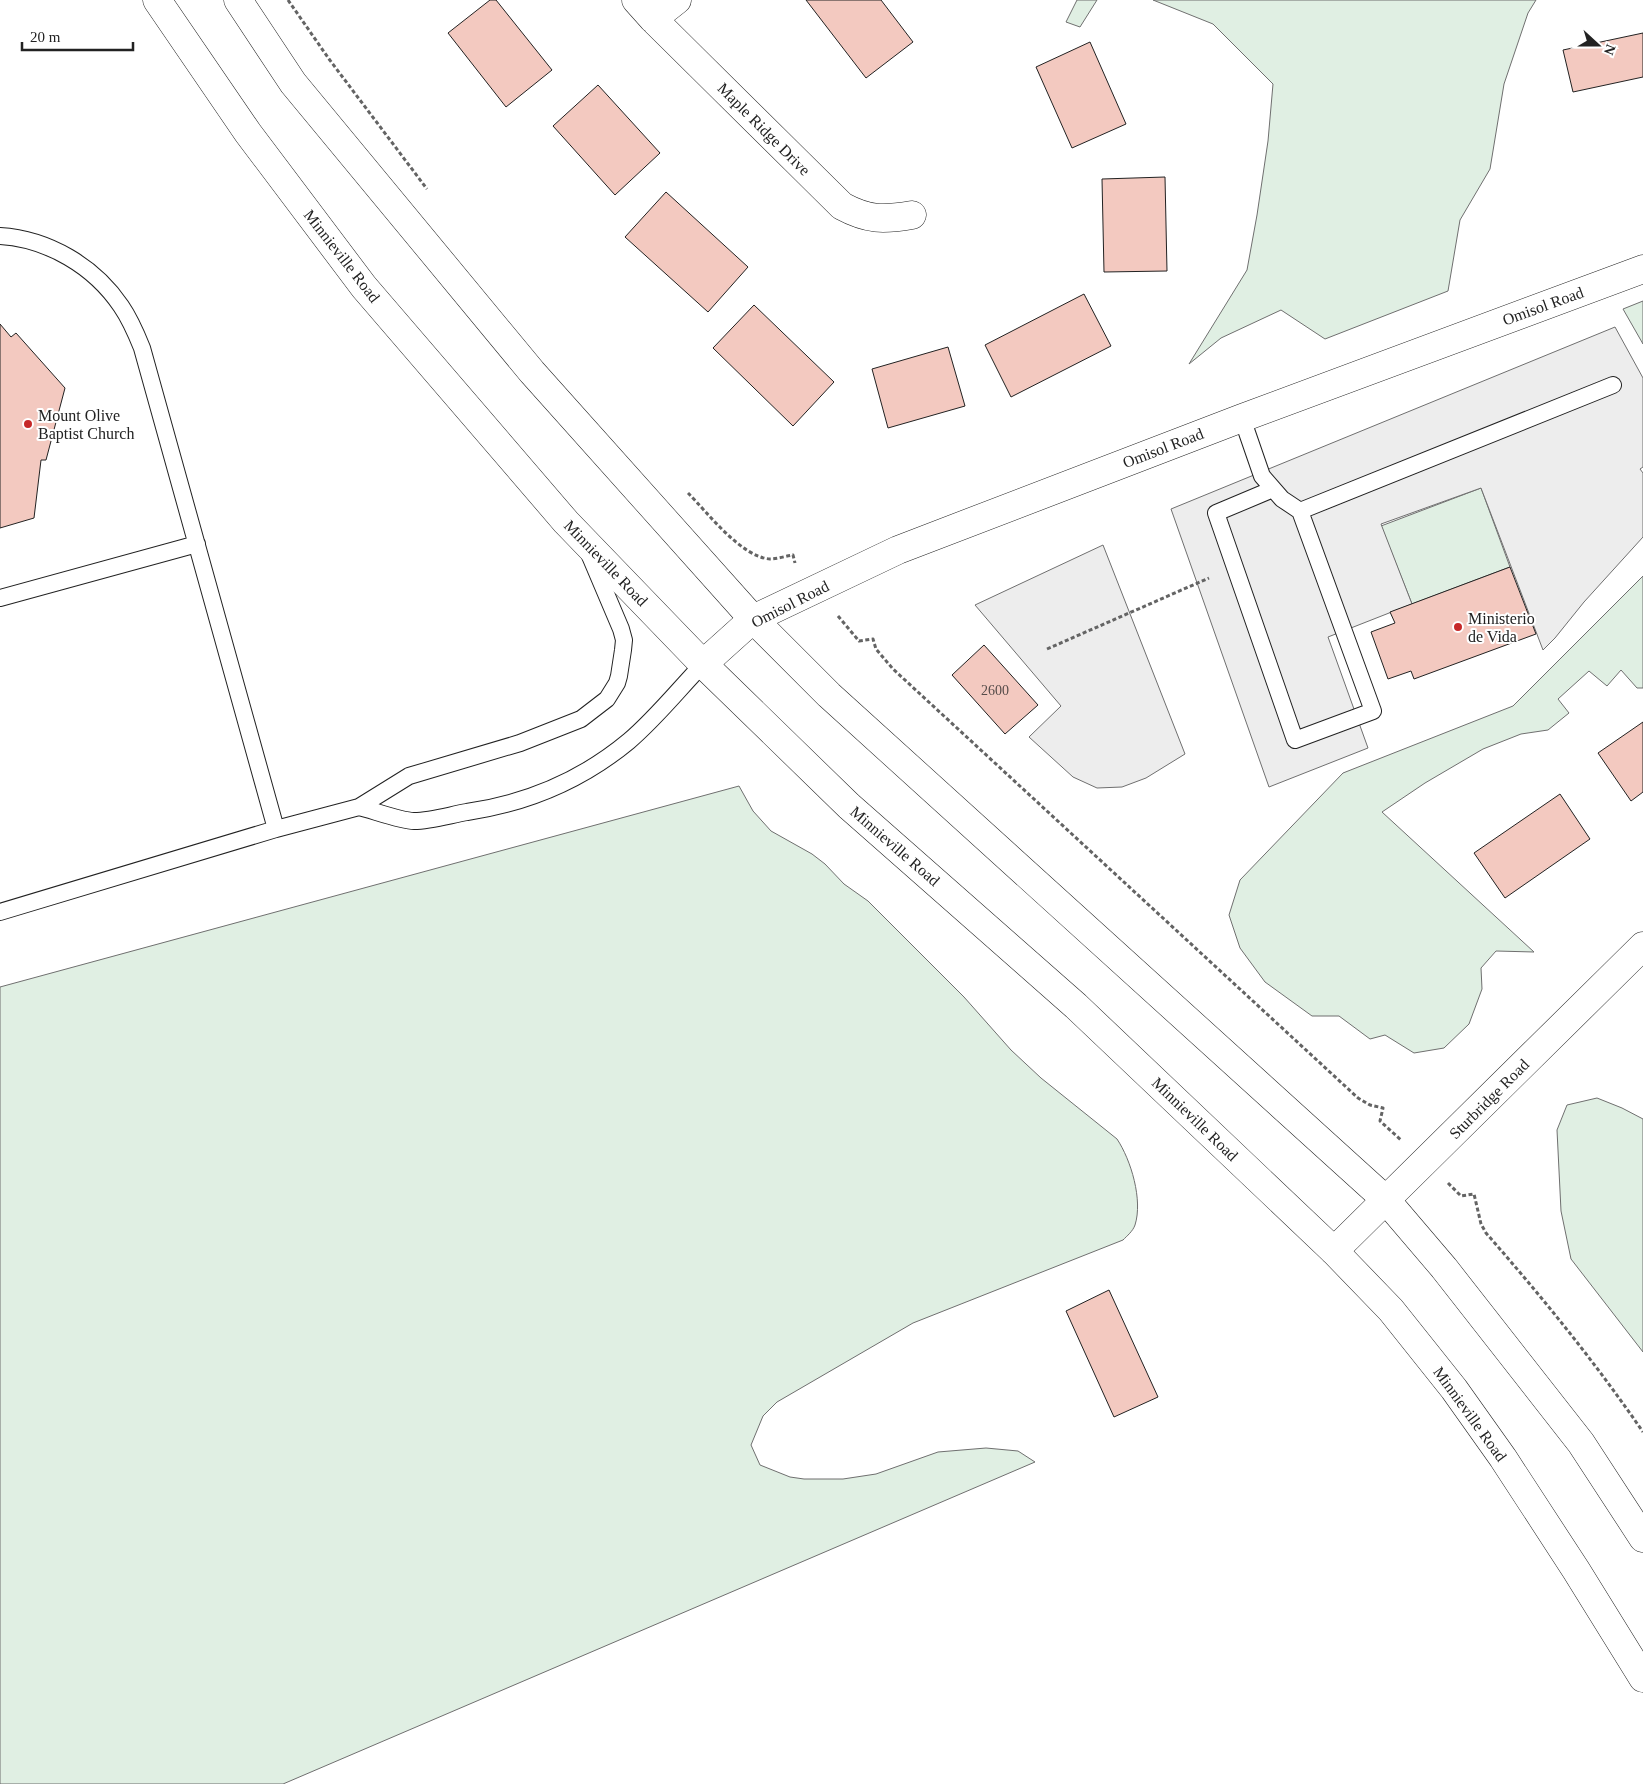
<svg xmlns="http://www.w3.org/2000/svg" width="1643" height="1784" font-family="Georgia,serif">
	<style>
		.green { fill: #e0efe3; stroke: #6f6f6f }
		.parking { fill: #ededed; stroke: #6f6f6f }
		.building { fill: #f3c9c0; stroke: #222 }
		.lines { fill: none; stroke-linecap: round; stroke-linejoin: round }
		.service-casing { stroke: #222; stroke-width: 18 }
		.minor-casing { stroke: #222; stroke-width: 29 }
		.primary-casing { stroke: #222; stroke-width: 29 }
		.path { stroke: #646464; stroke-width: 3; stroke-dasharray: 4 2.5; stroke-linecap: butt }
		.service { stroke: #fff; stroke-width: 16 }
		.minor { stroke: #fff; stroke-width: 28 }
		.primary { stroke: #fff; stroke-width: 28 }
		.poi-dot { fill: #c62828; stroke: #fff; stroke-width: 2 }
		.labels { text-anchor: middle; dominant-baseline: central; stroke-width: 4; stroke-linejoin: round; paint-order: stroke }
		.number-label { font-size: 14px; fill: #564c4a }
		.street-label { font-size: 16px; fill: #222; stroke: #fff }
		.poi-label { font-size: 16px; fill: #222; stroke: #fff; text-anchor: start }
	</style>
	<rect width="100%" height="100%" fill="#fff"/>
	<path class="green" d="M 1077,0 L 1097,0 L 1080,27 L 1066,22 Z
		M 1153,0 L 1536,0 L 1528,13 L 1504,84 L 1490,169 L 1460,220 L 1448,291 L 1325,339 L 1281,310 L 1221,338 L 1189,364 L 1247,270 L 1257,215 L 1268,141 L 1273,84 L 1213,24 Z
		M 1643,301 L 1643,344 L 1623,309 Z
		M 1481,488 L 1510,567 L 1412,604 L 1381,526 Z
		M 1643,576 L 1643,688 L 1637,688 L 1621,670 L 1607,686 L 1589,671 L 1558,699 L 1569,713 L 1548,730 L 1521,734 L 1483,749 L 1425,783 L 1382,812 L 1534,952 L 1496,951 L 1481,968 L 1482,989 L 1469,1024 L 1444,1048 L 1414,1053 L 1385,1035 L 1370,1039 L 1339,1016 L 1312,1016 L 1265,982 L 1240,948 L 1229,915 L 1240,880 L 1343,773 L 1513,706 Z
		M 739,786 L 753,811 L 771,831 L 812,854 L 825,864 L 844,884 L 868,901 L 964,997 L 1011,1050 L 1041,1078 L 1117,1139 C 1131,1160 1143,1200 1135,1225 C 1133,1231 1127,1236 1123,1240 L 913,1323 L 777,1402 L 763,1416 L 751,1445 L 760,1465 L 790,1477 L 804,1479 L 843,1479 L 876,1474 L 938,1452 L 986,1448 L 1018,1451 L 1035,1462 L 283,1784 L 0,1784 L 0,987 Z
		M 1597,1098 L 1622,1108 L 1643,1119 L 1643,1352 L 1571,1259 L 1561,1211 L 1557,1130 L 1567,1105 Z"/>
	<path class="parking" d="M 1615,327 L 1643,378 L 1643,467 L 1640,469 L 1643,473 L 1643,537 L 1584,602 L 1555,638 L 1543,650 L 1481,488 L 1381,524 L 1412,604 L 1328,637 L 1368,748 L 1269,787 L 1171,509 Z
		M 1103,545 L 1185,754 L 1146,778 L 1122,787 L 1097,788 L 1073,777 L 1029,737 L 1061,706 L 975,605 Z"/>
	<path class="building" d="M 490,0 L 496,0 L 552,70 L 506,107 L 448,33 Z
		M 806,0 L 881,0 L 913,42 L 866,78 Z
		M 1643,33 L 1643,77 L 1573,92 L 1563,50 Z
		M 1090,42 L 1126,124 L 1072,148 L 1036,67 Z
		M 598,85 L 660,153 L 615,195 L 553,126 Z
		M 1165,177 L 1167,271 L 1104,272 L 1102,179 Z
		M 666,192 L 748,267 L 708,312 L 625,237 Z
		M 1084,294 L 1111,346 L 1011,397 L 985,345 Z
		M 754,305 L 834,382 L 793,426 L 713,348 Z
		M 0,324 L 11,337 L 16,333 L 65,388 L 46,460 L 41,460 L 34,518 L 0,528 Z
		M 948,347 L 965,406 L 888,428 L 872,369 Z
		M 1510,567 L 1536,634 L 1414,679 L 1411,671 L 1388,679 L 1371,632 L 1395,623 L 1390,612 Z
		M 984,645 L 1038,705 L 1005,734 L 952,675 Z
		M 1643,722 L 1643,792 L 1631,801 L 1598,753 Z
		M 1560,794 L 1590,839 L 1505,898 L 1474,853 Z
		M 1109,1290 L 1158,1397 L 1114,1417 L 1066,1311 Z"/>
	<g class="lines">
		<defs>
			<path id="service" d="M 0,236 C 48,239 94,266 121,306 C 130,319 136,333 142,348 L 276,829
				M 1242,418 L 1262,476 L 1282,499 L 1300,511 L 1373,711 L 1295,740 L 1216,513 L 1273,489
				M 1300,511 L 1613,385
				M 0,598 L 197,544
				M 359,807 C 372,810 401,821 414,821 C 431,821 450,815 467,812 C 528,803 581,781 629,741 C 656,718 679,689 703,664
				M 0,912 L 276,829 L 359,807 L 409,776 L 520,743 L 581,719 L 607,699 L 617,683 L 619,676 L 623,650 L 624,640 L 621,629 L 590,556"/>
			<path id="minor" d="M 636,0 L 653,19 L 842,206 C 868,220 883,220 912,215
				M 653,19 L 677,0
				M 703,664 L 753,619 L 898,550 L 1242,418 L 1643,269
				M 1334,1251 L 1643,946"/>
			<path id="primary" d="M 157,0 L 248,133 L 364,287 L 566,522 L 703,664 L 849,806 L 1076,1006 L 1334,1251 L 1391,1310 L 1454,1389 L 1503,1458 L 1576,1570 L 1643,1678
				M 238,0 L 293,83 L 532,372 L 753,619 L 829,695 L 1386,1200 L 1444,1268 L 1581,1443 L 1643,1538"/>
		</defs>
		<use href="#service" class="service-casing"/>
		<use href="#minor" class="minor-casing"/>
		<use href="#primary" class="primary-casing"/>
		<path class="path" d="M 288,0 L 329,59 L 427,189
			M 688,493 C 708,513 741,557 770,559 C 777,559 786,556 793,555 L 795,563
			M 838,616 L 859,641 L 873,639 L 876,649 L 893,669 L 1358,1098 L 1370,1105 L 1383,1108 L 1380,1121 L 1401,1140
			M 1047,649 L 1209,578
			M 1448,1183 L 1461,1196 L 1474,1194 L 1481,1224 L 1486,1233 C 1542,1297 1595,1362 1643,1432"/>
		<use href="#service" class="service"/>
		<use href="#minor" class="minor"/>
		<use href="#primary" class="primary"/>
	</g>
	<g class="poi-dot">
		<circle cx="28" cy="424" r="5"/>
		<circle cx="1458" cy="627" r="5"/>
	</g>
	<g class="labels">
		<g class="number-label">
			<text x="995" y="690">2600</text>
		</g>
		<g class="street-label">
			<text transform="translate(764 129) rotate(45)">Maple Ridge Drive</text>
			<text transform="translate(342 256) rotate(52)">Minnieville Road</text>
			<text transform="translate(1543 306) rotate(-20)">Omisol Road</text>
			<text transform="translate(1163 448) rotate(-21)">Omisol Road</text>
			<text transform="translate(606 563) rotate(46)">Minnieville Road</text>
			<text transform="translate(790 604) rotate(-27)">Omisol Road</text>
			<text transform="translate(895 846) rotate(41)">Minnieville Road</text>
			<text transform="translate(1489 1099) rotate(-45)">Sturbridge Road</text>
			<text transform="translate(1195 1119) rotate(44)">Minnieville Road</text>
			<text transform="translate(1470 1414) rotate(54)">Minnieville Road</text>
		</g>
		<g class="poi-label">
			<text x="38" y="415">Mount Olive<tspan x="38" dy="18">Baptist Church</tspan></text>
			<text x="1468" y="618">Ministerio<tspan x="1468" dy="18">de Vida</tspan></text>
		</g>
	</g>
	<g transform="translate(1598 45) rotate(111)" stroke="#ffffff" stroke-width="4" paint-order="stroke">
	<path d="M0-4L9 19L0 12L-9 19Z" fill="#222222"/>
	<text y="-8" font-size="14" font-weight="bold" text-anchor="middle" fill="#222222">N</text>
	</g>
	<path d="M22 42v8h111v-8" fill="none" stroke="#222222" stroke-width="2.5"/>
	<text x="30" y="42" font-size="15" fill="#222222" stroke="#ffffff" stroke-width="4" paint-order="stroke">20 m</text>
</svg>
